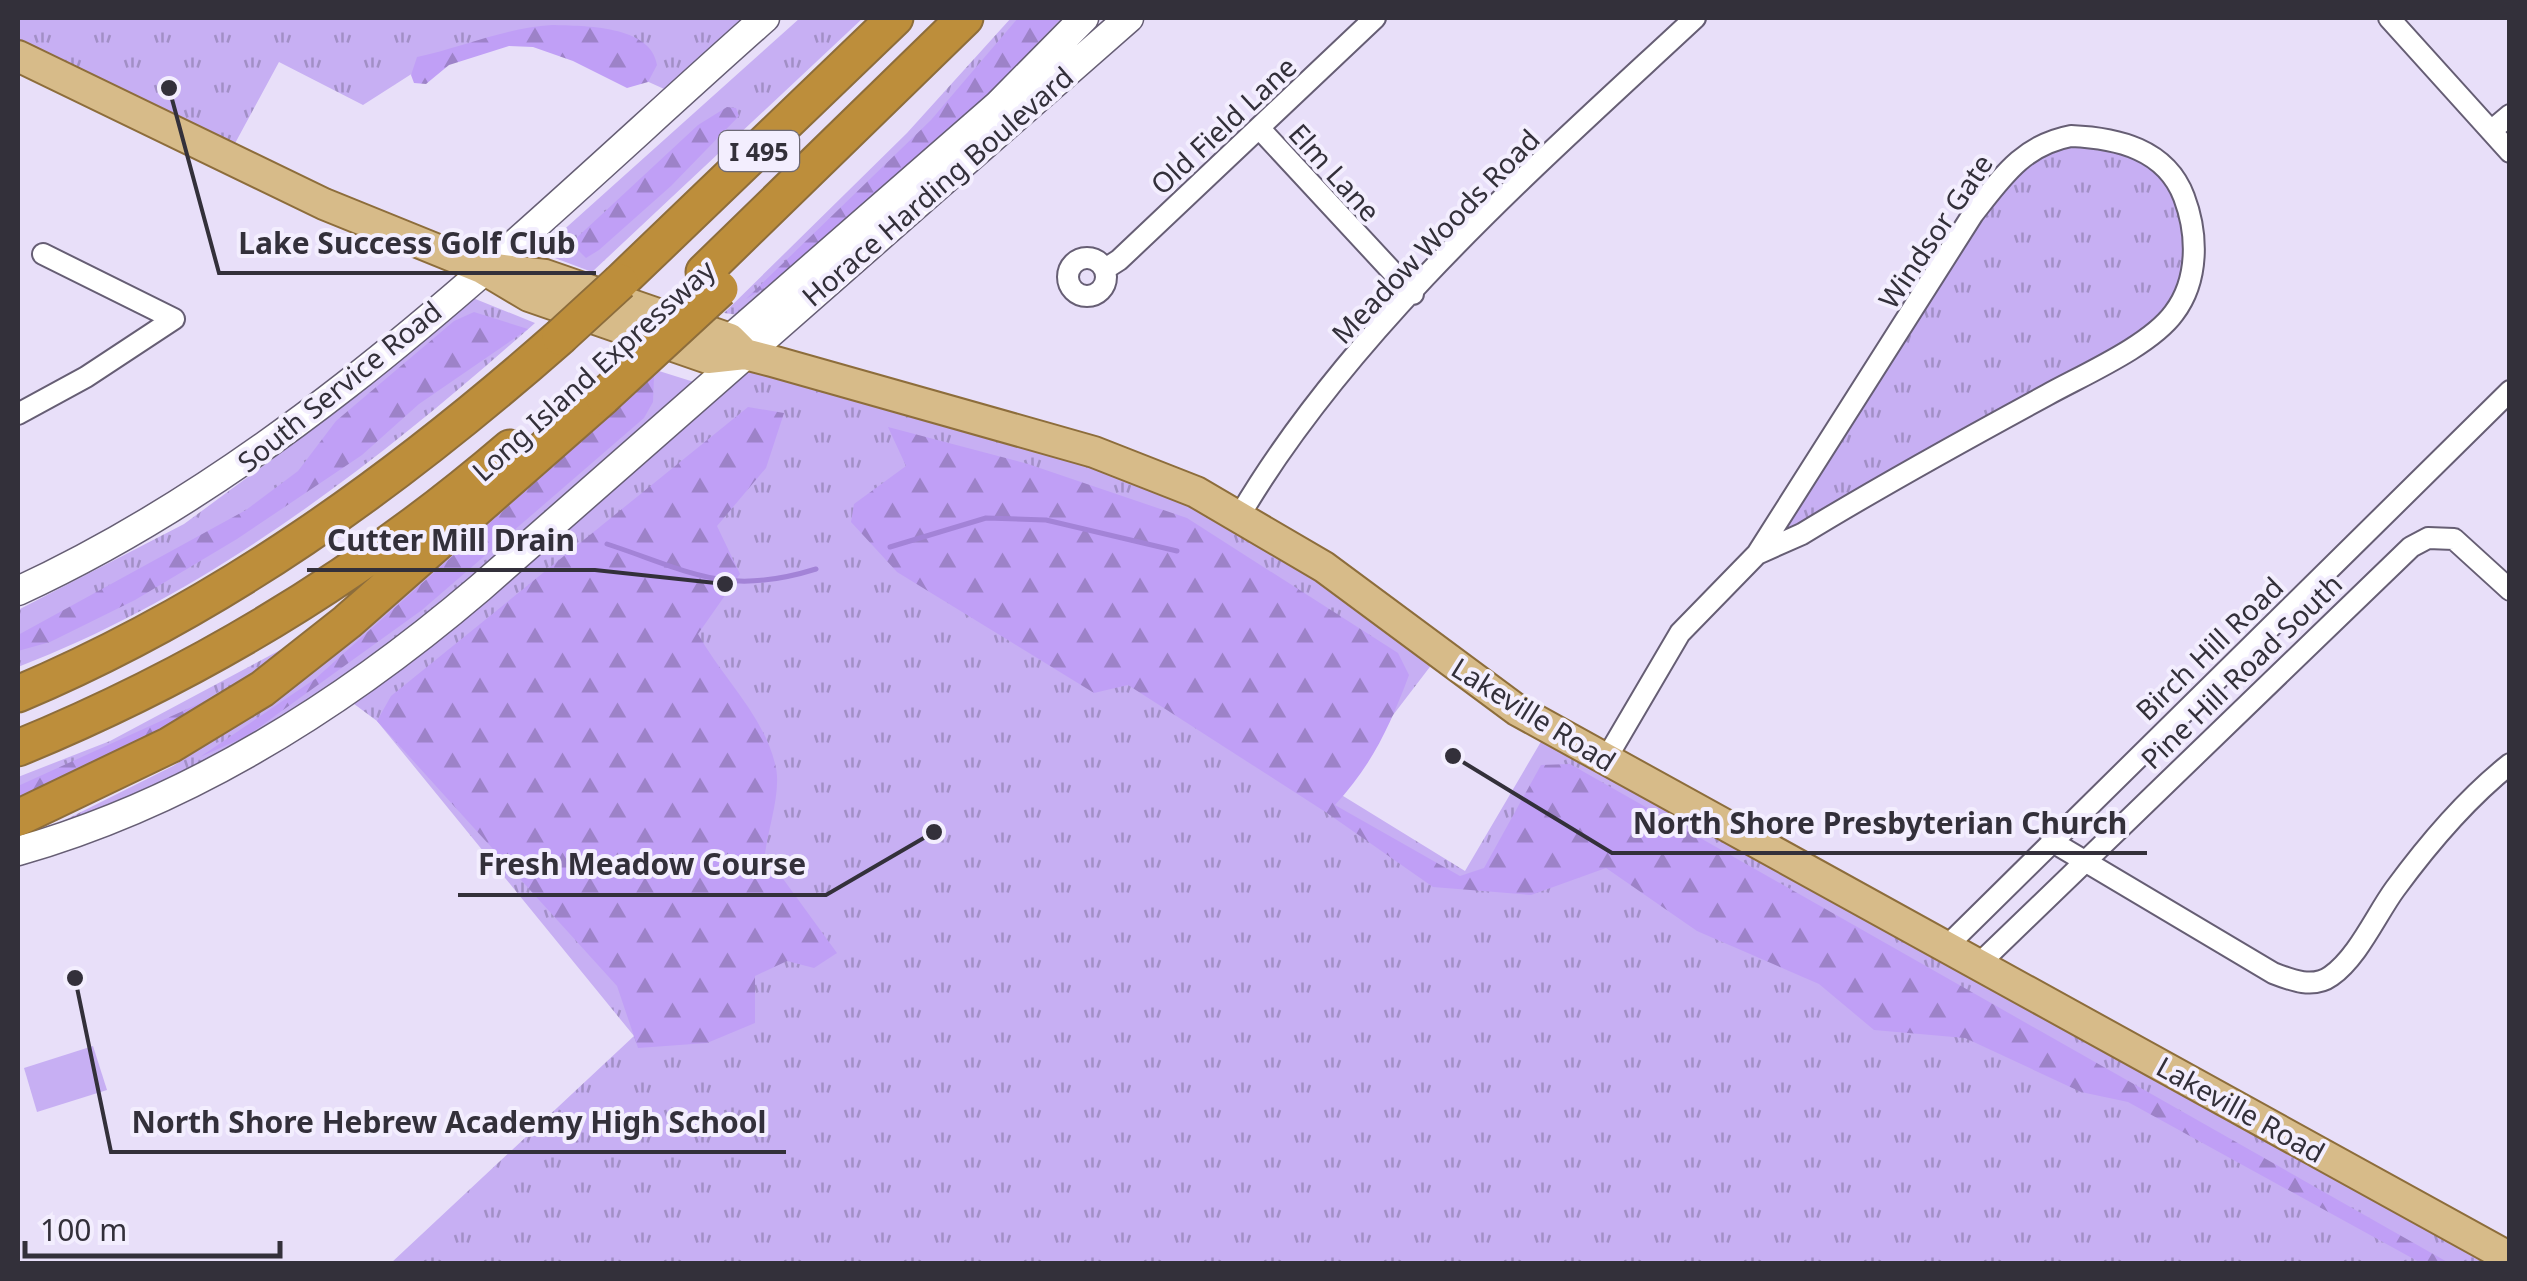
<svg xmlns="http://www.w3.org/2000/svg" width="2527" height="1281" font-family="'Noto Sans',sans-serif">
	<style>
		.grass { fill: url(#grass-tufts) }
		.forest { fill: url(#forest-firs) }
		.garden { fill: #c7aff3 }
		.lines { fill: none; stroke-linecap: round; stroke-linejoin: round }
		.stream { stroke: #a383d7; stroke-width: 5 }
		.street-casing { stroke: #665e74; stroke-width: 24 }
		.secondary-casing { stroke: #665e74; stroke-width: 31 }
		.primary-casing { stroke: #8d6d3b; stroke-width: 34 }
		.highway-casing { stroke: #8d6d3b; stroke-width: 39 }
		.street { stroke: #fff; stroke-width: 20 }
		.secondary { stroke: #fff; stroke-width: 28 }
		.primary { stroke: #d7bb89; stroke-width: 30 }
		.highway { stroke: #bd8e3b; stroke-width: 35 }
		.highway-bridge-casing { stroke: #8d6d3b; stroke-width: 39; stroke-linecap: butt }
		.highway-bridge { stroke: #bd8e3b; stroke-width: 35 }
		.labels { text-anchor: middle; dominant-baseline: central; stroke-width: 8; stroke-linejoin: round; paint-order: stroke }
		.shield { fill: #f3eefe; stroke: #6d6975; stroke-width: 2.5 }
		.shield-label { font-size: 25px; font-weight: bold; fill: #33303a }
		.street-label { font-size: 28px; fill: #33303a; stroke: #f3eefe }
		.leader { fill: none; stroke: #33303a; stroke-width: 4 }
		.callout-dot { fill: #33303a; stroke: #f3eefe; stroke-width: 4 }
		.callout-label { font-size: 30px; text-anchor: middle; font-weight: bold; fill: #33303a; stroke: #f3eefe; stroke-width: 8; stroke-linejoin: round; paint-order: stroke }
	</style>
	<defs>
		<pattern id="grass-tufts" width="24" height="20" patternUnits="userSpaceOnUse" patternTransform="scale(2.5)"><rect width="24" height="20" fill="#c7aff3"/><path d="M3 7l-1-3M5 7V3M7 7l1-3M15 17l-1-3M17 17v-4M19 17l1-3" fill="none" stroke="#a28fc6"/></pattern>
		<pattern id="forest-firs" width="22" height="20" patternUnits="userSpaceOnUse" patternTransform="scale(2.5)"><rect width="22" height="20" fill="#c09ff6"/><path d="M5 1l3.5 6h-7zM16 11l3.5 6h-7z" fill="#9d82c8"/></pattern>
	</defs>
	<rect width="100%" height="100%" fill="#e8dff9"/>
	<path class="grass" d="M 18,18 L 757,18 L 673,93 L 547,36 L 424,66 L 363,105 L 279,62 L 226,160 L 18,59 Z
		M 800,18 L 863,18 L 592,272 L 539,252 Z
		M 1011,18 L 1072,18 L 1016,76 L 739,315 L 724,313 L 907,133 Z
		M 2055,139 L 2151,156 L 2193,224 L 2173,316 L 1757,554 L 1973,214 Z
		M 468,296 L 535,323 C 382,459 211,593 18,667 L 18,610 L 184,524 L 339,410 Z
		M 745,354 L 1168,478 L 1439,655 L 1335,791 L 1465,871 L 1549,728 L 2509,1263 L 391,1263 L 634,1036 L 377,721 L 342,695 Z
		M 659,371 L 694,382 C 574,487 458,600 326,691 C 249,745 163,783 78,824 L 62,826 L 61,822 L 173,766 L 257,712 Z
		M 340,618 L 299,654 L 18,813 L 18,777 L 110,741 Z"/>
	<path class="forest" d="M 1018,18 L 1061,18 L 984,99 L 770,284 L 746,299 L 931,120 Z
		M 552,25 C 584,26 651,25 657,65 L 648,82 L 627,88 L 573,61 L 533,47 L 509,46 L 449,65 L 426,84 L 414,83 L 411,75 L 417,57 C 463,47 504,28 552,25 Z
		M 727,107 L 736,108 L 739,116 L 671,186 L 599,250 L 586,258 L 571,243 L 698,125 Z
		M 474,312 L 528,329 L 419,404 L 362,455 L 237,539 L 135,600 L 50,642 L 18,651 L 18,635 L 246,510 L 298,471 L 336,421 L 454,321 Z
		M 654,376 L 653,402 L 644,418 L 422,610 L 247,736 L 200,757 L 315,679 Z
		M 748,407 L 784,413 L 766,468 L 717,526 L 740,574 L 698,634 C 723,679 765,716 776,768 C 781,793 768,829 765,854 L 837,953 L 814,968 L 787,961 L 755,976 L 755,1023 L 707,1043 L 638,1048 L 617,986 L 377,721 L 391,696 Z
		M 888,427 L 1028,464 L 1187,518 L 1398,653 L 1409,675 C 1390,726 1372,765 1335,805 L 1460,876 L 1484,868 L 1541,765 L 1570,764 L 2449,1263 L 2421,1263 L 2128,1102 L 2081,1092 L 1965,1038 L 1874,1030 L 1819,984 L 1697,931 L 1606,868 L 1531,895 L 1433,887 L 1327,813 L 1128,685 L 1094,693 L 897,572 L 851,522 L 854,504 L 906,466 Z
		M 207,700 L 209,705 L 18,803 L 18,786 Z"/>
	<path class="garden" d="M 93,1046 L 107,1090 L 37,1112 L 24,1068 Z"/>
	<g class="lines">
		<path class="stream" d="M 607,544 C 692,572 726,597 816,569
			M 890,547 L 986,518 L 1046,520 L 1177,551"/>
		<defs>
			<path id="street" d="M 2389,18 L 2510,152
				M 1260,129 L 1413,294
				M 2491,131 L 2510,115
				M 2071,136 C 2117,138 2166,149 2184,197 C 2198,234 2199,280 2174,313 C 2150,346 2083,375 2047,395 C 1964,440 1882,485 1802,534 L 1757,554 L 1973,214 C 2002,177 2023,145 2071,136 Z
				M1068 277a19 19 0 1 1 38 0a19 19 0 1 1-38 0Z
				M 1105,269 L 1119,260 L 1375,18
				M 18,414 L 86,377 L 174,319 L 43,254
				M 1240,515 C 1350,328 1537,165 1695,18
				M 1606,759 L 1680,633 L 1757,554
				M 2051,841 L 2273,973 C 2291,980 2313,989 2331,976 C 2358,957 2376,915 2395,889 C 2428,844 2466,799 2510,764
				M 1948,945 L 2510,391
				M 1980,963 L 2411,547 L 2428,538 L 2454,539 L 2510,590"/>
			<path id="secondary" d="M 715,352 L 998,105 L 1084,18
				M 18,591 C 306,458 530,226 765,18
				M 18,851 C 190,802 344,704 480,588 L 1129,18"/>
			<path id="primary" d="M 18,56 L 324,204 L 482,268 L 529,296 L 708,358 L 745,354 L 772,361 L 1094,452 L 1196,492 L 1324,567 L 1517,710 L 2510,1258
				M 495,269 L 545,275 L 730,339 L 745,354"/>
			<path id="highway" d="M 704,272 L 965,18
				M 620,282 L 895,18
				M 18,694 C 221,608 394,483 560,337
				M 18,748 C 198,674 362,575 510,448
				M 18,818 L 170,745 L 262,689 L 347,622 L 603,397"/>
		</defs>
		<use href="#street" class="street-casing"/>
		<use href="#secondary" class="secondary-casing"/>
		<use href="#primary" class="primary-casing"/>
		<use href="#highway" class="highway-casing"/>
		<use href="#street" class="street"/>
		<use href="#secondary" class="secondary"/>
		<use href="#primary" class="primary"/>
		<use href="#highway" class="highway"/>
		<defs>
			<path id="highway-bridge" d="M 560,337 L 620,282
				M 603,397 L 720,289"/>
		</defs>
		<use href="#highway-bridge" class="highway-bridge-casing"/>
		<use href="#highway-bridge" class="highway-bridge"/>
	</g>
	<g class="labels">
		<rect class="shield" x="719" y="131" width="80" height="40" rx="8"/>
		<g class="shield-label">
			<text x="759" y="151">I 495</text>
		</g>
		<g class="street-label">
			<text transform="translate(1223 125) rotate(-43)">Old Field Lane</text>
			<text transform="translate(1335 172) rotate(48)">Elm Lane</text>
			<text transform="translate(937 186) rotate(-41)">Horace Harding Boulevard</text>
			<text transform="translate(1935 231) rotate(-56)">Windsor Gate</text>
			<text transform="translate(1435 236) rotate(-46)">Meadow Woods Road</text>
			<text transform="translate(593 370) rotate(-42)">Long Island Expressway</text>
			<text transform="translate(339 386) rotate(-39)">South Service Road</text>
			<text transform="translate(2209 648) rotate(-44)">Birch Hill Road</text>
			<text transform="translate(2241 671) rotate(-44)">Pine Hill Road South</text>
			<text transform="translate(1534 714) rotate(32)">Lakeville Road</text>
			<text transform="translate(2241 1109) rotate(29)">Lakeville Road</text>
		</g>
	</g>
	<path class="leader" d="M169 88L219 273H596M725 584L595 570H307M1453 756L1612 853H2147M934 832L826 895H458M75 978L111 1152H786"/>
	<g class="callout-dot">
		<circle cx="169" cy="88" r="10"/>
		<circle cx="725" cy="584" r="10"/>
		<circle cx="1453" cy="756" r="10"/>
		<circle cx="934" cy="832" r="10"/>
		<circle cx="75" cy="978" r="10"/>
	</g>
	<g class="callout-label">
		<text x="407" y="254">Lake Success Golf Club</text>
		<text x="451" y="551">Cutter Mill Drain</text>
		<text x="1880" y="834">North Shore Presbyterian Church</text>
		<text x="642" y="875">Fresh Meadow Course</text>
		<text x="449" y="1133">North Shore Hebrew Academy High School</text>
	</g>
	<rect width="2527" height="1281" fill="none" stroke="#33303a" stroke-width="40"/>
	<path d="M25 1241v15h255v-15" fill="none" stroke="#33303a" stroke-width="5"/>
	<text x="40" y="1241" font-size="30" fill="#33303a" stroke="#f3eefe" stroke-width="8" paint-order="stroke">100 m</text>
</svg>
